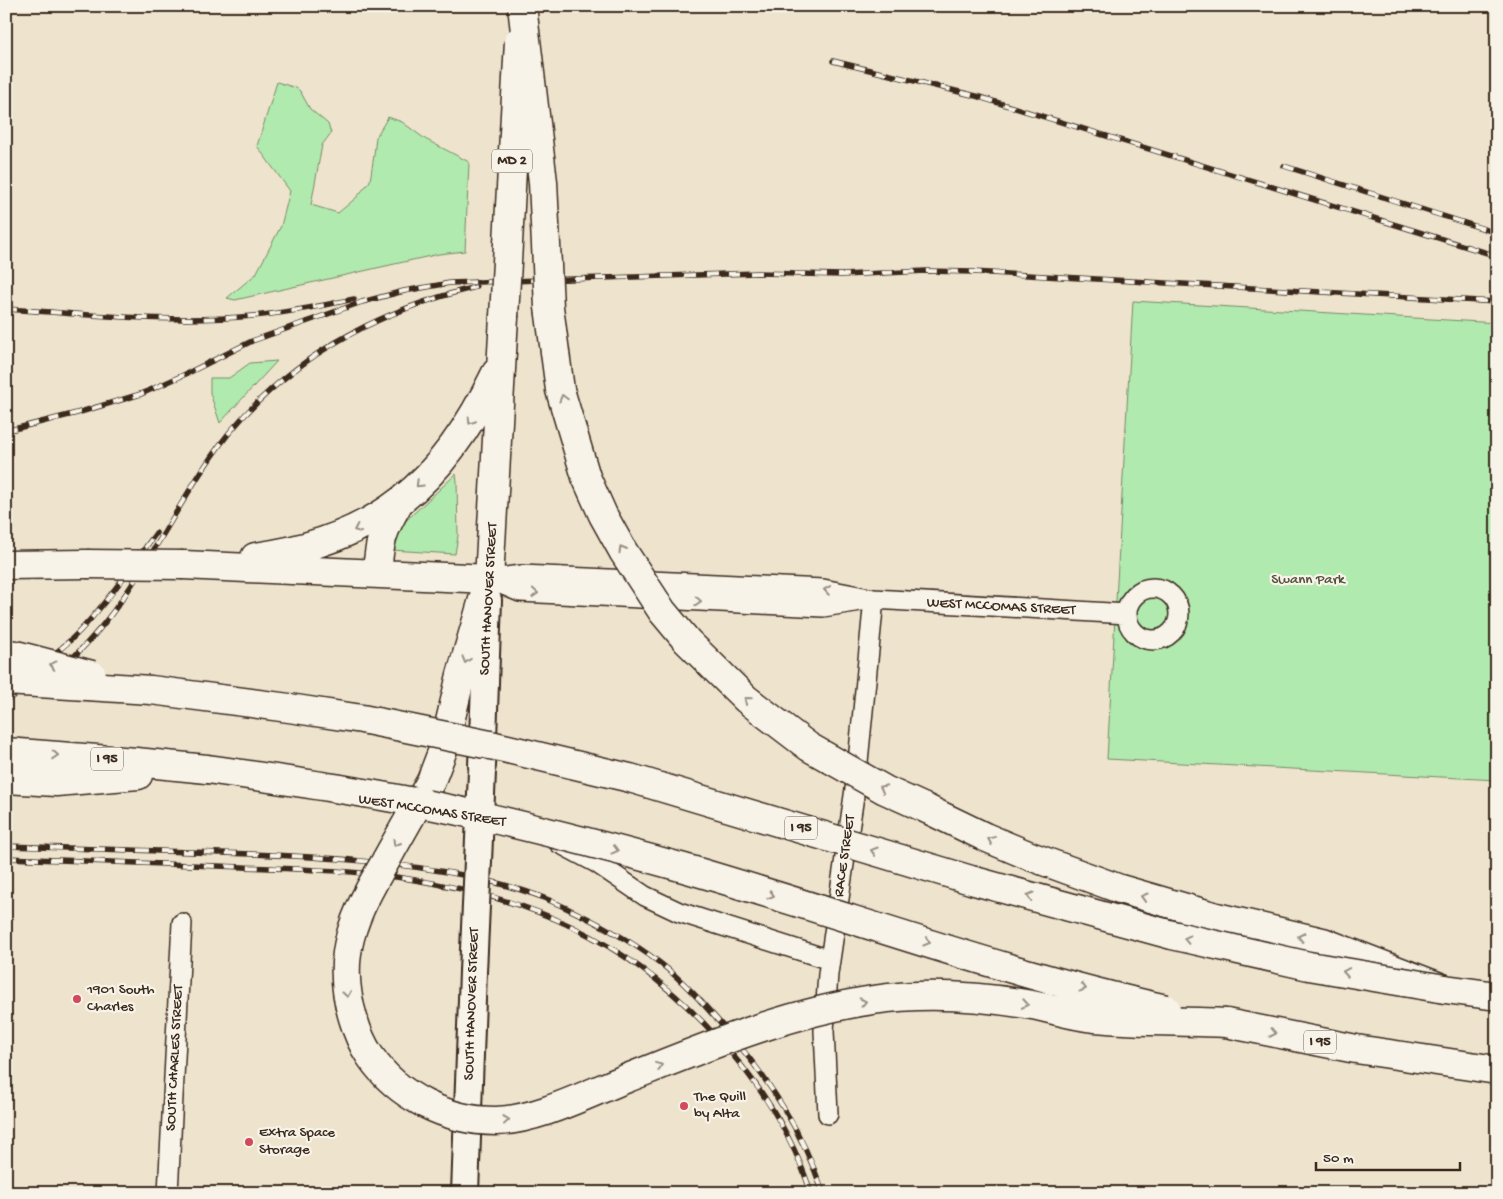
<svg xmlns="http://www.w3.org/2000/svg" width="1503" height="1199" font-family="'Gochi Hand',sans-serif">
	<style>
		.green { fill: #b1eaae; stroke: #768a66 }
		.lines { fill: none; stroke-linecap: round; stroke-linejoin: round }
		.street-casing { stroke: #3b2a1e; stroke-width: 22 }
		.secondary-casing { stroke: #3b2a1e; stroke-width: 30 }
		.primary-casing { stroke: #3b2a1e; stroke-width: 31 }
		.highway-casing { stroke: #3b2a1e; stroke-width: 31 }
		.street { stroke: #f7f3e8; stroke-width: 19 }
		.secondary { stroke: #f7f3e8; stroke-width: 26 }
		.primary { stroke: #f7f3e8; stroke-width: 28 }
		.highway { stroke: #f7f3e8; stroke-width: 28 }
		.rail-casing { stroke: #3b2a1e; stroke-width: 5.5 }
		.rail { stroke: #f7f3e8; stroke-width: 4; stroke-dasharray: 11; stroke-linecap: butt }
		.secondary-bridge-casing { stroke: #3b2a1e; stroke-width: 30; stroke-linecap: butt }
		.primary-bridge-casing { stroke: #3b2a1e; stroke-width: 31; stroke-linecap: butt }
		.highway-bridge-casing { stroke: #3b2a1e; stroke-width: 31; stroke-linecap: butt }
		.secondary-bridge { stroke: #f7f3e8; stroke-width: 26 }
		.primary-bridge { stroke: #f7f3e8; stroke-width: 28 }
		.highway-bridge { stroke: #f7f3e8; stroke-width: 28 }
		.oneway { stroke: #998e83 }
		.poi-dot { fill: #d1495b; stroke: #f7f3e8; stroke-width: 2 }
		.labels { text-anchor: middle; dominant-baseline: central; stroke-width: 4.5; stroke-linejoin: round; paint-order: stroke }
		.shield { fill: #f7f3e8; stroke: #73665b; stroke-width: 1 }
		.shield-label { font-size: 14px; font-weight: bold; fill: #3b2a1e }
		.park-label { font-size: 15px; fill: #53503b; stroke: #f7f3e8 }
		.street-label { font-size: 15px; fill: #3b2a1e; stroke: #f7f3e8 }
		.poi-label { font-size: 15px; fill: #3b2a1e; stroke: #f7f3e8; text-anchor: start }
	</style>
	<rect width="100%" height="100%" fill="#eee3cd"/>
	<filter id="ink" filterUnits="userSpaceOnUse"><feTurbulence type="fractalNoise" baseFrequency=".02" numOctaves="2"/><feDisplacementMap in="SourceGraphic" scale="10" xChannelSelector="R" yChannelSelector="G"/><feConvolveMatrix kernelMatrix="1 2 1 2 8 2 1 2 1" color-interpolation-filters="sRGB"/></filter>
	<g filter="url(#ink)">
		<path class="green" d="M 277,82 L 296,88 L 300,91 L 310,109 L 328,124 L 331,133 L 322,145 L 311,205 L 338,213 L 357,197 L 370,181 L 374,155 L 376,137 L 388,117 L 402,122 L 425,139 L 469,162 L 465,251 L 439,254 L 235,300 L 227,298 L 256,274 L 281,226 L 290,191 L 257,146 Z
			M 1133,301 L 1497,323 L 1497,780 L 1107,759 Z
			M 277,361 L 220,423 L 210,393 L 210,378 L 229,378 L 250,363 Z
			M 456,474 L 457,481 L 458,536 L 455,554 L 391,550 L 397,529 Z"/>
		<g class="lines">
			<defs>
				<path id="street" d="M 489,579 L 522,575 L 823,589 L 874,599 L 1127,614
					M 489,579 L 520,592 L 823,607 L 861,601
					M1127 614a26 26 0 1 1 52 0a26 26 0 1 1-52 0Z
					M 559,843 L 595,862 L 645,896 L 679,912 L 830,960
					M 828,1114 L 824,1031 L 828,974 L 856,782 L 874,599
					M 168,1193 L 182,923"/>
				<path id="secondary" d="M 482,766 L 488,600
					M 465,1193 L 473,972"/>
				<path id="primary" d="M 255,557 C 378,540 443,483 496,373
					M 6,565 L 87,564
					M 183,565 L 489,579 L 504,317
					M 377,574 C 379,543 382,531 398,504"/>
				<path id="highway" d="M 6,752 L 136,762 L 207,769
					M 6,779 L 56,782 L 138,775
					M 420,800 L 431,781 L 444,747 L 461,675 L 489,579
					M 927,809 L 985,837 L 1030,856 L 1120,889 L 1213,916 L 1323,942 L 1445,989 L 1497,996
					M 1226,1023 L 1356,1049 L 1497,1070"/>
			</defs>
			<use href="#street" class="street-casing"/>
			<use href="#secondary" class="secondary-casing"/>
			<use href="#primary" class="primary-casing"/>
			<use href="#highway" class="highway-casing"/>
			<use href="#street" class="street"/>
			<use href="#secondary" class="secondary"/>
			<use href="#primary" class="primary"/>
			<use href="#highway" class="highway"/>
			<defs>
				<path id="rail" d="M 833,61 L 976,96 L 1497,256
					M 1284,166 L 1497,233
					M 6,309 C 88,314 171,324 253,316 C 287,313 321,306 354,299
					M 6,431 L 77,413 L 141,394 L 188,373 L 252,341 L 362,302 L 404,291 L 450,283 L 758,273 L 842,275 L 926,271 L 973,272 L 1497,302
					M 6,686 C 36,668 65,649 88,622 C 113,594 134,563 156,533
					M 6,700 C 23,690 48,679 62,667 C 134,607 171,506 229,433 C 293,356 380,310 476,287
					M 6,846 C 88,849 170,851 252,854 C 325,857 397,862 468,876 C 499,883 531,891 560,905 C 595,921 630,940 660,963 C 686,983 707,1008 728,1032 C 770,1081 802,1131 823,1193
					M 6,858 C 85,861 164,864 243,867 C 296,869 350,870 403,878 C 529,897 626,938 713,1033 C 756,1078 792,1133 811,1193"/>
			</defs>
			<use href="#rail" class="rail-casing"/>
			<use href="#rail" class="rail"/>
			<defs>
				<path id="secondary-bridge" d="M 473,972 L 482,772"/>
				<path id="primary-bridge" d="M 504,317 L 519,41
					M 87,564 L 183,565"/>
				<path id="highway-bridge" d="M 522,6 L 543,182 L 549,307 L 560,390 L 586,477 L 603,515 L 623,551 L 662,611 L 687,641 L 746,699 L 809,747 L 885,790 L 927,809
					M 6,654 L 16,655 L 92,675
					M 6,681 L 151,690 L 289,708 L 362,719 L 495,746 L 630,778 L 971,880 L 1172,935 L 1309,966 L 1445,989
					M 207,769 C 297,782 389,795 477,815 C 546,831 615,849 684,868 C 844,914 1003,973 1166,1009
					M 420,800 C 408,821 396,842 385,862 C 354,915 334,956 353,1018 C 357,1032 362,1044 370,1056 C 398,1097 447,1121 496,1121 C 537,1120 587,1094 625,1079 C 706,1047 786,1013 873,1000 C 925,992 980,996 1032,1005 C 1053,1009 1074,1016 1095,1018 C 1139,1022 1182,1021 1226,1023"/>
			</defs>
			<use href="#secondary-bridge" class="secondary-bridge-casing"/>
			<use href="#primary-bridge" class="primary-bridge-casing"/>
			<use href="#highway-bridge" class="highway-bridge-casing"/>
			<use href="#secondary-bridge" class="secondary-bridge"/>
			<use href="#primary-bridge" class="primary-bridge"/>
			<use href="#highway-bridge" class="highway-bridge"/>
		</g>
		<defs><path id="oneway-chevron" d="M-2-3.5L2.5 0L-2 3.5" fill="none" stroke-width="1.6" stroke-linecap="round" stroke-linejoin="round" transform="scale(1.25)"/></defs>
		<g class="oneway">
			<use href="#oneway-chevron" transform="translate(563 398) rotate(-105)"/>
			<use href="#oneway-chevron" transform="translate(471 421) rotate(122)"/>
			<use href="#oneway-chevron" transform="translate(419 484) rotate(136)"/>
			<use href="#oneway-chevron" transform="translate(357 529) rotate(155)"/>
			<use href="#oneway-chevron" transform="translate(622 549) rotate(-120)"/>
			<use href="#oneway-chevron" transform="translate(827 590) rotate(-171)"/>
			<use href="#oneway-chevron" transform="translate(535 593) rotate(3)"/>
			<use href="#oneway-chevron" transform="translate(698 601) rotate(3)"/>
			<use href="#oneway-chevron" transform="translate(466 660) rotate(106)"/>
			<use href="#oneway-chevron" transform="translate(53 665) rotate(-165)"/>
			<use href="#oneway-chevron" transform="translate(747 700) rotate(-140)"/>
			<use href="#oneway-chevron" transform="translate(55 755) rotate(4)"/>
			<use href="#oneway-chevron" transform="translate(883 788) rotate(-152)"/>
			<use href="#oneway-chevron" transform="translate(991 840) rotate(-157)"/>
			<use href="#oneway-chevron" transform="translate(396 843) rotate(120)"/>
			<use href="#oneway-chevron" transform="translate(615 850) rotate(15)"/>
			<use href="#oneway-chevron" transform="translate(874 851) rotate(-163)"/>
			<use href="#oneway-chevron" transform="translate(771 895) rotate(17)"/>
			<use href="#oneway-chevron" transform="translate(1030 896) rotate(-164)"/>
			<use href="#oneway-chevron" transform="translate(1144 897) rotate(-163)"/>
			<use href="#oneway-chevron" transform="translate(1301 937) rotate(-168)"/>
			<use href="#oneway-chevron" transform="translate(1187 939) rotate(-167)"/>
			<use href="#oneway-chevron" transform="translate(927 942) rotate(17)"/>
			<use href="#oneway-chevron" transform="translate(1346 972) rotate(-170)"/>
			<use href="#oneway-chevron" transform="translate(1083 988) rotate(15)"/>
			<use href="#oneway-chevron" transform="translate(347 994) rotate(81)"/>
			<use href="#oneway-chevron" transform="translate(863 1002) rotate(-12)"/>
			<use href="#oneway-chevron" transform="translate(1025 1004) rotate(10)"/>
			<use href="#oneway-chevron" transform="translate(1273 1033) rotate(12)"/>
			<use href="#oneway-chevron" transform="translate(659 1066) rotate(-22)"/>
			<use href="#oneway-chevron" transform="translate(506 1120) rotate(-6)"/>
		</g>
	</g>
	<g class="poi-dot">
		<circle cx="77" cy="999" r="5"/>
		<circle cx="684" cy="1106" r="5"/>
		<circle cx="249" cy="1142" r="5"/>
	</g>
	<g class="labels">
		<g class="shield">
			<rect x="492" y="149.5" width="40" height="23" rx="4"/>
			<rect x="91" y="747.5" width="32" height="23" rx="4"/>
			<rect x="785" y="816.5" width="32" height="23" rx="4"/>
			<rect x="1304" y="1030.5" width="32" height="23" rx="4"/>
		</g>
		<g class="shield-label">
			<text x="512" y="161">MD 2</text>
			<text x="107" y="759">I 95</text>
			<text x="801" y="828">I 95</text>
			<text x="1320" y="1042">I 95</text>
		</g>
		<g class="park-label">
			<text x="1308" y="580">Swann Park</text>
		</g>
		<g class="street-label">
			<text transform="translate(489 599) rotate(-87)">SOUTH HANOVER STREET</text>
			<text transform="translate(1001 607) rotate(3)">WEST MCCOMAS STREET</text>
			<text transform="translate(432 811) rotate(9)">WEST MCCOMAS STREET</text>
			<text transform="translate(845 856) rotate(-82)">RACE STREET</text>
			<text transform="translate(472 1004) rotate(-88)">SOUTH HANOVER STREET</text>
			<text transform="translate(175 1058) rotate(-87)">SOUTH CHARLES STREET</text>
		</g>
		<g class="poi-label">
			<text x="87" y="990">1901 South<tspan x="87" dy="17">Charles</tspan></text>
			<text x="694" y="1097">The Quill<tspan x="694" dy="17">by Alta</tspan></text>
			<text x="259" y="1133">Extra Space<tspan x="259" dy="17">Storage</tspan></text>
		</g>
	</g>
	<rect width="1503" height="1199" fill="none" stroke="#f7f3e8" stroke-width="25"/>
	<rect x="12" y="12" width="1478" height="1174" fill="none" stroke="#3b2a1e" stroke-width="2" filter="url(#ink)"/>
	<path d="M1316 1162v8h144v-8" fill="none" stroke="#3b2a1e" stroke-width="2.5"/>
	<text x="1323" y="1162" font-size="15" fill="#3b2a1e" stroke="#f7f3e8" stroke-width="4" paint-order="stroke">50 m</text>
</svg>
